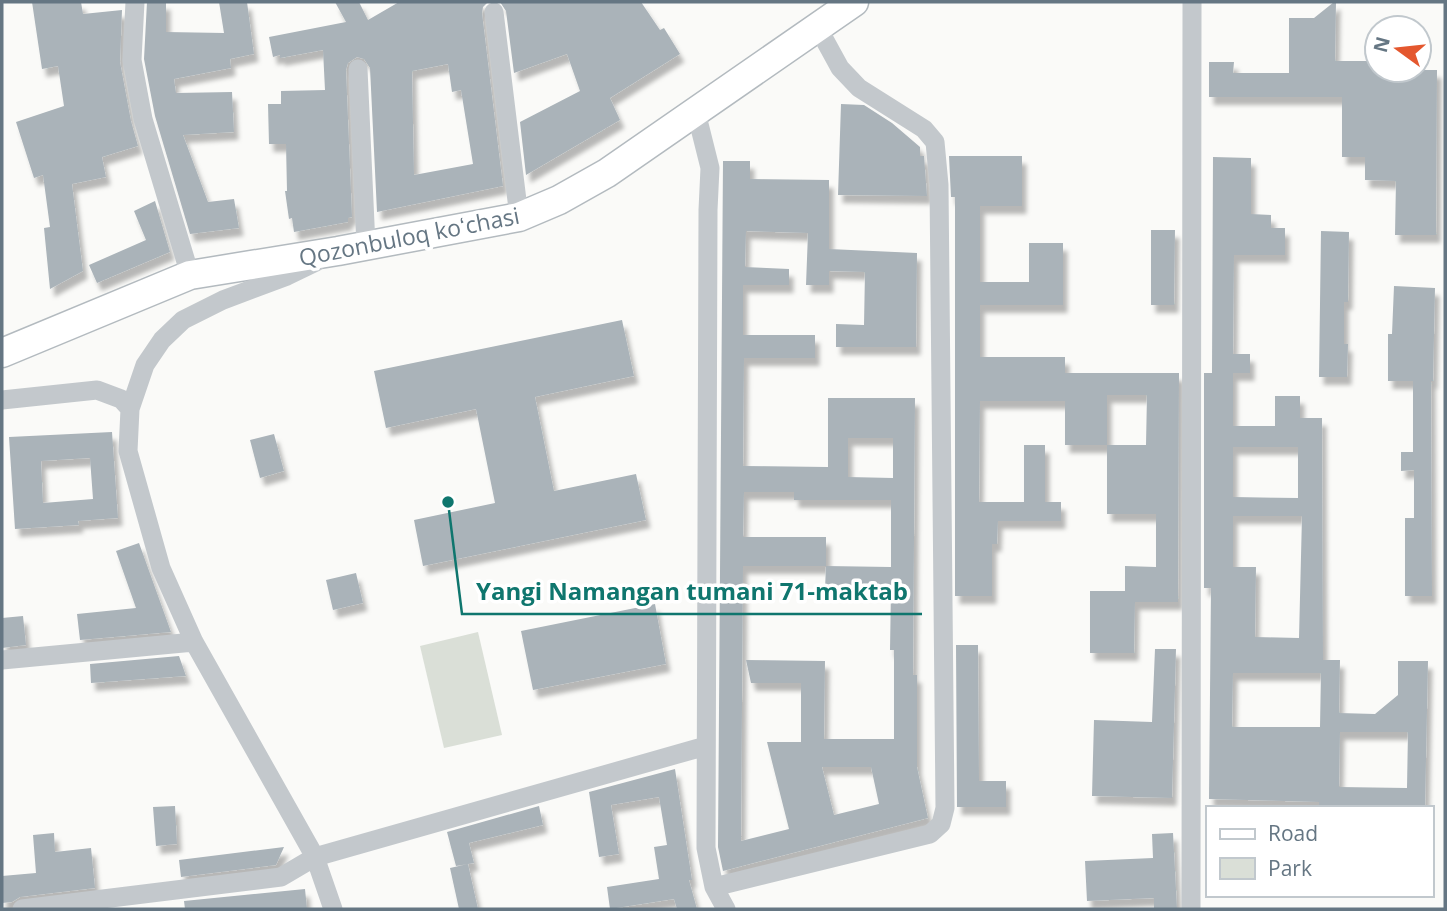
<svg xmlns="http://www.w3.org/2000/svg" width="1447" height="911" font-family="'Open Sans',sans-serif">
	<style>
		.green { fill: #dadfd7 }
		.building { fill: #aab3b9; fill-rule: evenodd; filter: url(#shadow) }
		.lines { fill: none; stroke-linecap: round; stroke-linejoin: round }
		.secondary-casing { stroke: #b3babf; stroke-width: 31 }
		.minor { stroke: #c3c8cc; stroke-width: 19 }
		.secondary { stroke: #fff; stroke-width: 28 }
		.labels { text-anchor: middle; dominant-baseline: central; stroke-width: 7; stroke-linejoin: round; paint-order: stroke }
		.street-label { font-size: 23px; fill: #657683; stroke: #fff }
		.leader { fill: none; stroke: #0f766e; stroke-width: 2.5 }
		.callout-dot { fill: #0f766e; stroke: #fff; stroke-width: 2.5 }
		.callout-label { font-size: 24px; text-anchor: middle; font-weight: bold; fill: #0f766e; stroke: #fff; stroke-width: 7; stroke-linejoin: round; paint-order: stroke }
	</style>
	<defs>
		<filter id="shadow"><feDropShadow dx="4.5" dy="8" stdDeviation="2" flood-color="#0004"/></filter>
	</defs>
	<rect width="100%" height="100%" fill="#fafaf8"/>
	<path class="green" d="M 478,632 L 502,735 L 444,748 L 420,646 Z"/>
	<path class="building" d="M 32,2 L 81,2 L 83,14 L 122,10 L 120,62 L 131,121 L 138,146 L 102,157 L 106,177 L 72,184 L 83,271 L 50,289 L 44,228 L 50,227 L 43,175 L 34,178 L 16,122 L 64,106 L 58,66 L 42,69 Z
		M 147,2 L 166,2 L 166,32 L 224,33 L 219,2 L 247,2 L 254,54 L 230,59 L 231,68 L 174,79 L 176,93 L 232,92 L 234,132 L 183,135 L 208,202 L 234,199 L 239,228 L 190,234 L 155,116 L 144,59 Z
		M 335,2 L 359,2 L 368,20 L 399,2 L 488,2 L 483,7 L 482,13 L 503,186 L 377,212 L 370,68 L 364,59 L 357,57 L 348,63 L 346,70 L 352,217 L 348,218 L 348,222 L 294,232 L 292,218 L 289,219 L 285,191 L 287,191 L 286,144 L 269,144 L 268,104 L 281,104 L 281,91 L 325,90 L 323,50 L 280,58 L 280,55 L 273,57 L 269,37 L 346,22 ZM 448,64 L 452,92 L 461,90 L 473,164 L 414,175 L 412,71 Z
		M 500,2 L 641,2 L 660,30 L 664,28 L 680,54 L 610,98 L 620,120 L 526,175 L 520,122 L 580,91 L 567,54 L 514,73 L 506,11 Z
		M 1334,2 L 1336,2 L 1335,61 L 1377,61 L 1377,70 L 1437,70 L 1436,235 L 1395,235 L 1396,181 L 1365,180 L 1365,157 L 1342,157 L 1342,97 L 1209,97 L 1209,62 L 1234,62 L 1233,73 L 1289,73 L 1289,18 L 1314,18 Z
		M 841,104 L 864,105 L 892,123 L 920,147 L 920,156 L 924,156 L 927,196 L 838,195 Z
		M 949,156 L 1022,156 L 1022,206 L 980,206 L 980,282 L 1029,282 L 1029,243 L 1063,243 L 1063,305 L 980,305 L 980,357 L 1065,357 L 1065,373 L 1179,373 L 1178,602 L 1135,602 L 1134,653 L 1090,653 L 1090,591 L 1125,591 L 1125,566 L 1156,567 L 1156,514 L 1107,514 L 1107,445 L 1146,445 L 1147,395 L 1107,395 L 1107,445 L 1065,445 L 1065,401 L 980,401 L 979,502 L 1024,502 L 1024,445 L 1045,445 L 1045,502 L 1061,502 L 1061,521 L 998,521 L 997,544 L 992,544 L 992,596 L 955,596 L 955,197 L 951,197 Z
		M 1213,157 L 1251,158 L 1251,214 L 1271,215 L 1271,228 L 1285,228 L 1285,255 L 1234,255 L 1233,354 L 1250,354 L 1250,373 L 1233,373 L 1233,426 L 1275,426 L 1275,396 L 1300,396 L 1300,418 L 1322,418 L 1323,660 L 1340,660 L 1339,713 L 1375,714 L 1398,695 L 1398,661 L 1428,661 L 1425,808 L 1319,806 L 1319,802 L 1209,799 L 1211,588 L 1204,588 L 1204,373 L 1212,373 ZM 1233,447 L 1298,447 L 1298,498 L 1233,497 ZM 1233,516 L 1302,516 L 1299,638 L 1255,637 L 1256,567 L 1233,567 ZM 1233,673 L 1321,673 L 1320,727 L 1232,727 ZM 1340,732 L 1408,732 L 1407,788 L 1339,787 Z
		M 723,161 L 750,161 L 750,179 L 829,180 L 829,249 L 917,253 L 916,347 L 836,347 L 836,324 L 864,325 L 865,272 L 829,271 L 829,285 L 806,285 L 808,233 L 746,231 L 745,267 L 789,269 L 789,285 L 743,285 L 743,335 L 815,335 L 815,358 L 744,358 L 743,466 L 828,467 L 828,398 L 915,398 L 913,675 L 917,675 L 917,767 L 928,818 L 723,871 L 718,847 ZM 848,438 L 893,438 L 893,478 L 848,477 ZM 744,492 L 794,492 L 794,500 L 891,500 L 891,567 L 826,566 L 826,537 L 743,537 ZM 743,566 L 826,566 L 825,589 L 891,589 L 890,650 L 894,650 L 894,739 L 824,739 L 825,661 L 746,660 L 751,683 L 801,683 L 801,742 L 767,742 L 789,829 L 741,841 ZM 822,767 L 871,767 L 879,804 L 834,815 Z
		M 155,201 L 170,252 L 97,283 L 89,265 L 146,240 L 134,211 Z
		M 1151,230 L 1175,230 L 1174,305 L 1151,305 Z
		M 1321,231 L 1349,232 L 1348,302 L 1344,302 L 1344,344 L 1348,344 L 1347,377 L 1319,377 Z
		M 1394,286 L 1435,288 L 1433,381 L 1431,381 L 1432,596 L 1405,596 L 1405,518 L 1414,518 L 1414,470 L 1401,471 L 1401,452 L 1413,452 L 1413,381 L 1388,381 L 1388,334 L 1392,334 Z
		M 622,320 L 634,376 L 535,397 L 554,491 L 636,474 L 646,520 L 423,566 L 414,520 L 495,503 L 476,409 L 386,428 L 374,371 Z
		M 112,432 L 118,518 L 78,521 L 79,525 L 15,529 L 9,437 ZM 90,458 L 93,499 L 43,503 L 41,461 Z
		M 274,434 L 284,471 L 260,478 L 250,440 Z
		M 139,543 L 171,632 L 80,640 L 77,614 L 136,608 L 116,551 Z
		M 356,573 L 363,603 L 333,610 L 326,580 Z
		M 655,604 L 666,664 L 533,690 L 521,631 Z
		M 23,616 L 26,645 L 2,648 L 2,618 Z
		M 956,645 L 978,645 L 979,781 L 1006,781 L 1006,807 L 957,807 Z
		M 1155,649 L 1176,649 L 1172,798 L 1092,796 L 1094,720 L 1152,722 Z
		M 179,656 L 186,676 L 91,683 L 90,664 Z
		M 675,769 L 692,880 L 689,880 L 697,909 L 677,909 L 674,899 L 610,909 L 607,887 L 659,879 L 654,847 L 667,845 L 659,797 L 611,805 L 619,854 L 599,857 L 589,792 Z
		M 175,806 L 177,844 L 156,846 L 153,807 Z
		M 539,806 L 543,825 L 469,843 L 474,863 L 456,866 L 447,832 Z
		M 54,833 L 55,852 L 91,848 L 95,888 L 20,897 L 12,902 L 2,903 L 2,876 L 36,873 L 33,835 Z
		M 1173,833 L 1177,909 L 1154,909 L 1154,898 L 1087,901 L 1085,861 L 1153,858 L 1152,834 Z
		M 284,847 L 276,865 L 181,877 L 179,860 Z
		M 468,864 L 478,909 L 459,909 L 450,868 Z
		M 305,889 L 307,909 L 185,909 L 184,901 Z"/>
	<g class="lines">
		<defs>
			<path id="secondary" d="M 2,353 L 190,275 L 338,251 L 519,217 L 559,200 L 607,173 L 854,2"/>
		</defs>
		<use href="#secondary" class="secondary-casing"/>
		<path class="minor" d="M 135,2 L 132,60 L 143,119 L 190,275
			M 494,12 L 519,217
			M 358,69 L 366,246
			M 696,112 L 710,168 L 708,210 L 706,848 L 714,887 L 726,909
			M 2,400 L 97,390 L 121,399 L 130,409 L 128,451 L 161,568 L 194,642 L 315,857 L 333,909
			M 130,409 L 145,365 L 162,340 L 183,320 L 223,300 L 287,276 L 316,262
			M 2,660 L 194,642
			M 714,887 L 930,834 L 941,824 L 945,808 L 939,185 L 935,142 L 924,129 L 859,88 L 840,68 L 817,26
			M 22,909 L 281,877 L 315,857 L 706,746
			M 1191,909 L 1192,2"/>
		<use href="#secondary" class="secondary"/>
	</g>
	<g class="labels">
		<g class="street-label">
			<text transform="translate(409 236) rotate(-11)">Qozonbuloq koʻchasi</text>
		</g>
	</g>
	<path class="leader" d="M448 502L462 614H922"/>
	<circle class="callout-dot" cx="448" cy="502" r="7"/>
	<g class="callout-label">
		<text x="692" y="600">Yangi Namangan tumani 71-maktab</text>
	</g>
	<rect width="1447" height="911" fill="none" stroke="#657683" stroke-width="7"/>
	<rect x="1206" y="806" width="228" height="91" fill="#ffffff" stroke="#c1c8cd" stroke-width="2"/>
	<rect x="1220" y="829" width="35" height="10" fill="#ffffff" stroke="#c1c8cd" stroke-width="2"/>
	<text x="1268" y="841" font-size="21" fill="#657683">Road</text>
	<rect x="1220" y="858" width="35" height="21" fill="#dadfd7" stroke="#c1c8cd" stroke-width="2"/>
	<text x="1268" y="876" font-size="21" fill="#657683">Park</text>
	<g transform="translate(1398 49) rotate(285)"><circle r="33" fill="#ffffff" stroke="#c1c8cd" stroke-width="2"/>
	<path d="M0-5L12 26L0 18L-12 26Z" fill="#e4572e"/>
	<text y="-10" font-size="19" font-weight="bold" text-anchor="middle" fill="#657683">N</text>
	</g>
</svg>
